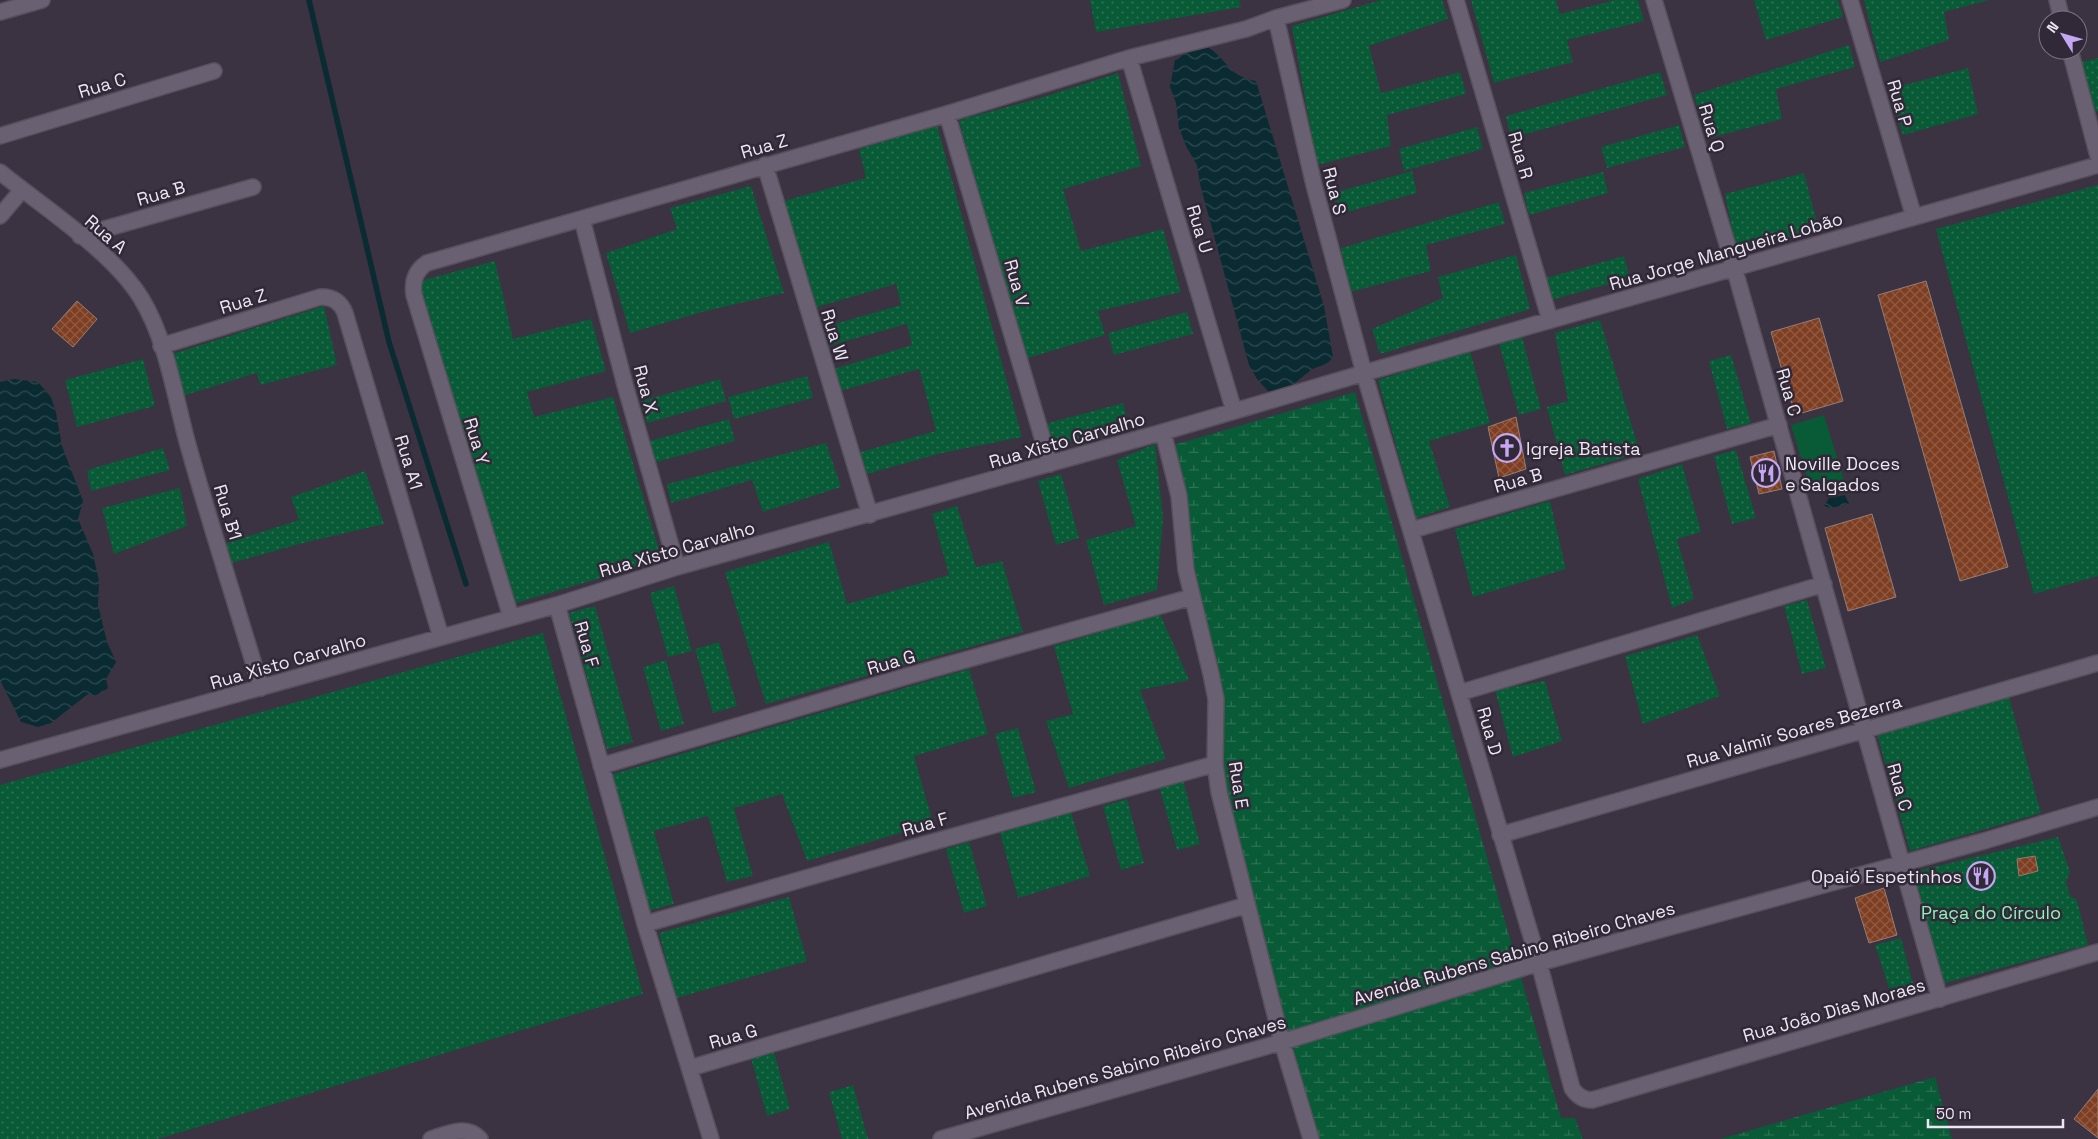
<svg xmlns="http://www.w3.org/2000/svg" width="2098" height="1139" font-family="'Space Grotesk',sans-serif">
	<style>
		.grass { fill: url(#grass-dots) }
		.wetland { fill: url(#wetland-marsh) }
		.pitch { fill: #095a36 }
		.water { fill: url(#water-waves) }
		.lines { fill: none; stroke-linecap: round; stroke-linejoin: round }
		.stream { stroke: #0b2b33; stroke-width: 5.5 }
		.building { fill: url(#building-cross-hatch); stroke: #947e75 }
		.minor-casing { stroke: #574f5c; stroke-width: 18 }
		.minor { stroke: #696071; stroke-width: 15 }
		.labels { text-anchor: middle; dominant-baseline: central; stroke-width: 5; stroke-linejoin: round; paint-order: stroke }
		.street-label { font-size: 18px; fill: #ece7f1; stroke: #312838 }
		.poi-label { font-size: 18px; fill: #ece7f1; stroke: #312838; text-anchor: start }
		.park-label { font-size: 18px; fill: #8cf3b7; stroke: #312838 }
	</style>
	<defs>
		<pattern id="grass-dots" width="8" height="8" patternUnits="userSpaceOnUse" patternTransform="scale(1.25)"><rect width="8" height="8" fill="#095a36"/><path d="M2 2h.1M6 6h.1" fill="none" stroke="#2d7254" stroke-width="1.8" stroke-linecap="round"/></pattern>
		<pattern id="wetland-marsh" width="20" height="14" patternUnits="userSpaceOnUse" patternTransform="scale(1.25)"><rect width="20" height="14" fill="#095a36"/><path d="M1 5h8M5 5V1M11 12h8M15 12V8" fill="none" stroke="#2d7254"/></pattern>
		<pattern id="water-waves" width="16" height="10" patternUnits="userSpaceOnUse" patternTransform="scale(1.25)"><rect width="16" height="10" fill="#0b2b33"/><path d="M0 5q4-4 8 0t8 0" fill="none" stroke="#2f4a51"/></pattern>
		<pattern id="building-cross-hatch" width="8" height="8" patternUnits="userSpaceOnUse" patternTransform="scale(1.25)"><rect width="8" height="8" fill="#7e3e22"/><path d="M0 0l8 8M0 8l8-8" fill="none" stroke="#905a43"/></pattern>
	</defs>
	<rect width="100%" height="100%" fill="#3b3242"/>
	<path class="grass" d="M 1090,0 L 1239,0 L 1241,7 L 1096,32 Z
		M 1381,0 L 1442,0 L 1448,19 L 1369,46 L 1381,93 L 1460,72 L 1466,94 L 1387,115 L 1391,146 L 1317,165 L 1292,26 Z
		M 1471,0 L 1556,0 L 1560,14 L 1615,0 L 1638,0 L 1644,21 L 1567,40 L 1573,62 L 1494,83 Z
		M 1754,0 L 1838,0 L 1843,17 L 1766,40 Z
		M 1864,0 L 1989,0 L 1944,12 L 1949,40 L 1880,62 Z
		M 1849,45 L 1855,67 L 1776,89 L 1782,119 L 1706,139 L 1694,95 Z
		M 2098,58 L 2098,111 L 2091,113 L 2074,64 Z
		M 1968,68 L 1978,114 L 1903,135 L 1889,89 Z
		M 1660,72 L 1667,95 L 1511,138 L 1506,116 Z
		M 1118,73 L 1141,166 L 1063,189 L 1081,251 L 1163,229 L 1181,292 L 1098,311 L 1105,335 L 1024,359 L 959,120 L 1037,99 Z
		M 937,125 L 1022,437 L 942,453 L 863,475 L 857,453 L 936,431 L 919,369 L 840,391 L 834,369 L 912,345 L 907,324 L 828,346 L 824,327 L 901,305 L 896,284 L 817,307 L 784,201 L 866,178 L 859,149 Z
		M 1679,125 L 1685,147 L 1607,168 L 1601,147 Z
		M 1477,127 L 1483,149 L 1404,171 L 1399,149 Z
		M 1412,171 L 1417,193 L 1339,214 L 1333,193 Z
		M 1603,172 L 1608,193 L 1529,215 L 1524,193 Z
		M 1804,173 L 1819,230 L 1736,250 L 1725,194 Z
		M 2098,185 L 2098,576 L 2034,594 L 1936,229 Z
		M 751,186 L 784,293 L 706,311 L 630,333 L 606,253 L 677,229 L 670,208 Z
		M 1499,202 L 1505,224 L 1426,245 L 1431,271 L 1350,292 L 1341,248 Z
		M 1516,255 L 1530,309 L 1380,354 L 1372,329 L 1443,298 L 1438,277 Z
		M 1624,256 L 1630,278 L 1551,300 L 1546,278 Z
		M 495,261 L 513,339 L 591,319 L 606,371 L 527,392 L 534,417 L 613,397 L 662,560 L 512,604 L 416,282 Z
		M 324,306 L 337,365 L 260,385 L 257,373 L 182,396 L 172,354 Z
		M 1187,312 L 1193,334 L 1114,355 L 1108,333 Z
		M 1600,320 L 1640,453 L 1565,475 L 1547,407 L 1568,401 L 1555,333 Z
		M 1522,337 L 1541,409 L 1519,415 L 1499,343 Z
		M 1470,351 L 1490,423 L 1429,441 L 1450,507 L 1416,518 L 1378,380 Z
		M 1731,355 L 1751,423 L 1727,429 L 1709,361 Z
		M 143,359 L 155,406 L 77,427 L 65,380 Z
		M 807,376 L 813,398 L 734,419 L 728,397 Z
		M 720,379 L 726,401 L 647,423 L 641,401 Z
		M 1123,403 L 1129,425 L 1051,446 L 1045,424 Z
		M 729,419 L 735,441 L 656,462 L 650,441 Z
		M 826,443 L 841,487 L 763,512 L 752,480 L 671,503 L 667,484 Z
		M 1155,444 L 1163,518 L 1157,590 L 1104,605 L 1086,540 L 1136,526 L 1117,460 Z
		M 163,448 L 170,470 L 91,491 L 87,470 Z
		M 1736,450 L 1756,518 L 1732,524 L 1714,456 Z
		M 1682,464 L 1701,532 L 1677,539 L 1694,599 L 1672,608 L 1638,479 Z
		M 365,471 L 384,524 L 307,542 L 228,564 L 224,544 L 299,520 L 291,497 Z
		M 1061,474 L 1079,538 L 1056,545 L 1038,481 Z
		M 180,488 L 187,526 L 114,554 L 102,508 Z
		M 1550,501 L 1566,569 L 1473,597 L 1455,529 Z
		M 957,506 L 976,567 L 1002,561 L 1023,632 L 766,704 L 725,572 L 829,542 L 847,604 L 949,575 L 932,514 Z
		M 674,586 L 692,651 L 668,657 L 650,593 Z
		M 1807,600 L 1826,668 L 1802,674 L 1784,606 Z
		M 595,606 L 633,742 L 607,749 L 569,613 Z
		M 1160,614 L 1189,680 L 1140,690 L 1166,759 L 1069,788 L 1046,721 L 1073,714 L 1054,646 Z
		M 543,633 L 643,994 L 158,1139 L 0,1139 L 0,785 Z
		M 1697,635 L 1720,696 L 1643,724 L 1625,656 Z
		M 719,642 L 737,706 L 713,713 L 695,649 Z
		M 666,660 L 684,724 L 661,731 L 643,667 Z
		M 969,669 L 988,734 L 914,756 L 933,823 L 807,861 L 782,794 L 734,808 L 753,876 L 727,882 L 708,816 L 654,831 L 674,904 L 648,911 L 610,775 Z
		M 1545,681 L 1562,741 L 1513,757 L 1495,690 Z
		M 2009,697 L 2041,813 L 1910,851 L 1877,734 Z
		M 1018,728 L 1036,792 L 1013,798 L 995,734 Z
		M 1183,780 L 1200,844 L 1177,850 L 1159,786 Z
		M 1127,799 L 1144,863 L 1121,870 L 1103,806 Z
		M 1071,812 L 1090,876 L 1018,898 L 1000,833 Z
		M 2058,837 L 2070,872 L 2066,882 L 2070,896 L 2077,900 L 2088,945 L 1941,984 L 1913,872 Z
		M 969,842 L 987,906 L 964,913 L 946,849 Z
		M 789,897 L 807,961 L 676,998 L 659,933 Z
		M 1901,938 L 1916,995 L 1893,1000 L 1875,945 Z
		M 774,1052 L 790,1109 L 767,1116 L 751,1058 Z
		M 853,1085 L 868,1139 L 842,1139 L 829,1092 Z"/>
	<path class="wetland" d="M 1355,392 L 1561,1118 L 1575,1118 L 1583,1139 L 1320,1139 L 1294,1055 L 1220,780 L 1216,699 L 1167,447 Z
		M 1935,1077 L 1952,1139 L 1720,1139 Z"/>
	<path class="pitch" d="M 1824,415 L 1844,480 L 1811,491 L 1791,425 Z"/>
	<path class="water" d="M 1206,46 C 1228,59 1227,76 1256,81 L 1324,306 L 1333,357 C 1326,367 1320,364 1310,371 C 1293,383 1293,390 1269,392 L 1257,379 L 1249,365 L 1200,184 L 1197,165 L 1186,146 L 1179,128 L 1176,103 L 1170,87 L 1175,60 L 1193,49 Z
		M 14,379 L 38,382 L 51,397 L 56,413 L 62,446 L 83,501 L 78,519 L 93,554 L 99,581 L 98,605 L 107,642 L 116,662 L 106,679 L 108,688 L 96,696 L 88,694 L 51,723 L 38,727 L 21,722 L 0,680 L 0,382 Z
		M 1845,495 L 1849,504 L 1831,508 L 1824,506 L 1829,498 Z"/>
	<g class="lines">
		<path class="stream" d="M 309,0 L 389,342 L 466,584"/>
	</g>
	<path class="building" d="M 1926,281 L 2008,567 L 1960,581 L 1878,295 Z
		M 77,301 L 97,319 L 73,347 L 52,329 Z
		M 1819,318 L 1843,401 L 1795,415 L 1771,332 Z
		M 1516,417 L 1526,469 L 1499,478 L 1488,427 Z
		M 1774,451 L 1782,489 L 1759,494 L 1750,457 Z
		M 1872,514 L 1896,597 L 1848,611 L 1825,528 Z
		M 2035,856 L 2038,871 L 2019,876 L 2017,859 Z
		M 1884,888 L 1897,935 L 1869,943 L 1855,898 Z
		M 2098,1089 L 2098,1138 L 2074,1119 Z"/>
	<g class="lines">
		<defs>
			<path id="minor" d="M 1456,0 L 1550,320
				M 1654,0 L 1734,267 L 1940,999
				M 1850,0 L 1914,217
				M 2057,0 L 2062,20
				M 0,12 L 42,0
				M 1276,18 L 1314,185 L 1364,373 L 1539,963 L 1572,1088 C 1577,1096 1583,1100 1592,1100 L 2098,952
				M 2070,50 L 2098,156
				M 1129,58 L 1234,411
				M 947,114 L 1050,464
				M 0,136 L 214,71
				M 765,165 L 870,515
				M 0,172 C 43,207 113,252 141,298 C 167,340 175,398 188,445 C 211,527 237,607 261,688
				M 0,216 L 22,190
				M 582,219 L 625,385 L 677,567
				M 80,236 L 253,187
				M 161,346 L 320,297 C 332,296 341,302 345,313 L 441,637
				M 1163,432 L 1179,496 L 1186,570 L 1211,674 L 1216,699 L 1215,764 L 1219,792 L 1282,1042 L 1311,1139
				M 1412,530 L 1779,425
				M 557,605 L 645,924 L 711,1139
				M 511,617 L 414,295 C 412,281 415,271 427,263 L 947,114 L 1129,58 L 1246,29 L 1276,18 L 1343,0
				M 1459,693 L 1824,584
				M 0,760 L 557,605 L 677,567 L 1163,432 L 1364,373 L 2098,165
				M 601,766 L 904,677 L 1192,597
				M 1500,835 L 2098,663
				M 645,924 L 922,845 L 1215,764
				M 690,1068 L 1247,905
				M 431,1139 C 447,1134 466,1124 480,1139
				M 941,1139 L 1282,1042 L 1539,963 L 1984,841 L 2098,807"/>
		</defs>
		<use href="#minor" class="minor-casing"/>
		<use href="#minor" class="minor"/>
	</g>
	<defs>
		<symbol id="church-ring" viewBox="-11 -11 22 22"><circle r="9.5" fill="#312838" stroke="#c3a7f2" stroke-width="1.5"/><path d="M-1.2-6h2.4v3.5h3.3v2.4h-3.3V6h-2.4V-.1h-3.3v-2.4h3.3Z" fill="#c3a7f2"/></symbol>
		<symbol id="restaurant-ring" viewBox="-11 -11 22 22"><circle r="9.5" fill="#312838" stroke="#c3a7f2" stroke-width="1.5"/><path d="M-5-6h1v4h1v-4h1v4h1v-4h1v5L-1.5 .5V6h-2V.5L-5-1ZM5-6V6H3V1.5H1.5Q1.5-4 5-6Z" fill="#c3a7f2"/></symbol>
	</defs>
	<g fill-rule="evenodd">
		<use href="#church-ring" x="1491" y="432" width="32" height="32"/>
		<use href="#restaurant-ring" x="1750" y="457" width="32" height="32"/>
		<use href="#restaurant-ring" x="1965" y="860" width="32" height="32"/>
	</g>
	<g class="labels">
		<g class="street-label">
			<text transform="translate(102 85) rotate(-17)">Rua C</text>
			<text transform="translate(1900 103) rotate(74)">Rua P</text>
			<text transform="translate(1712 128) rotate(73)">Rua Q</text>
			<text transform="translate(764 146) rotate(-16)">Rua Z</text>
			<text transform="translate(1521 155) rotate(74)">Rua R</text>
			<text transform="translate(1335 191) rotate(76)">Rua S</text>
			<text transform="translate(161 193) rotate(-16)">Rua B</text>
			<text transform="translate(1200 229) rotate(73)">Rua U</text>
			<text transform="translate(106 234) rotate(41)">Rua A</text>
			<text transform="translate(1726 251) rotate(-16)">Rua Jorge Mangueira Lobão</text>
			<text transform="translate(1017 283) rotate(74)">Rua V</text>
			<text transform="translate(243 301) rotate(-17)">Rua Z</text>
			<text transform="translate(835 335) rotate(73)">Rua W</text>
			<text transform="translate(646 389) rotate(75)">Rua X</text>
			<text transform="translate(1789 392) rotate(74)">Rua C</text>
			<text transform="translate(1067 440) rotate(-16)">Rua Xisto Carvalho</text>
			<text transform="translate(477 441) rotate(73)">Rua Y</text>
			<text transform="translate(409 462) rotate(73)">Rua A1</text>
			<text transform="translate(1518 480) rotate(-16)">Rua B</text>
			<text transform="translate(228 512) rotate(73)">Rua B1</text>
			<text transform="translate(677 549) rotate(-16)">Rua Xisto Carvalho</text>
			<text transform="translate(587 644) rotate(74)">Rua F</text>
			<text transform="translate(288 661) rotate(-16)">Rua Xisto Carvalho</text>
			<text transform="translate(891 662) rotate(-16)">Rua G</text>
			<text transform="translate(1490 731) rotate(74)">Rua D</text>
			<text transform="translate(1794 731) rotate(-16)">Rua Valmir Soares Bezerra</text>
			<text transform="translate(1239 785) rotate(81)">Rua E</text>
			<text transform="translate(1900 787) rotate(74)">Rua C</text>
			<text transform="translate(925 824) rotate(-16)">Rua F</text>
			<text transform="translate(1514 953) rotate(-16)">Avenida Rubens Sabino Ribeiro Chaves</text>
			<text transform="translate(1834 1010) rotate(-16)">Rua João Dias Moraes</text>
			<text transform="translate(733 1036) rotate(-16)">Rua G</text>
			<text transform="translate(1125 1067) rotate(-16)">Avenida Rubens Sabino Ribeiro Chaves</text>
		</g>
		<g class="poi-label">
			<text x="1526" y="448">Igreja Batista</text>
			<text x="1785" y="463">Noville Doces<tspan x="1785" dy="21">e Salgados</tspan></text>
			<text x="1962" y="876" text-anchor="end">Opaió Espetinhos</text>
		</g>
		<g class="park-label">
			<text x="1991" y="912">Praça do Círculo</text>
		</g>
	</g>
	<g transform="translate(2063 35) rotate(307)"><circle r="24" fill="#312838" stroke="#7c7482"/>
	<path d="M0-4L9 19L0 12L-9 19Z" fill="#c3a7f2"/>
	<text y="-8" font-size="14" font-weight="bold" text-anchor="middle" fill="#ece7f1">N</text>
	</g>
	<path d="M1928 1119v8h135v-8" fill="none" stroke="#ece7f1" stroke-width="2.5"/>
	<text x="1936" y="1119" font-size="15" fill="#ece7f1" stroke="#312838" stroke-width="4" paint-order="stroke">50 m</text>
</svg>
